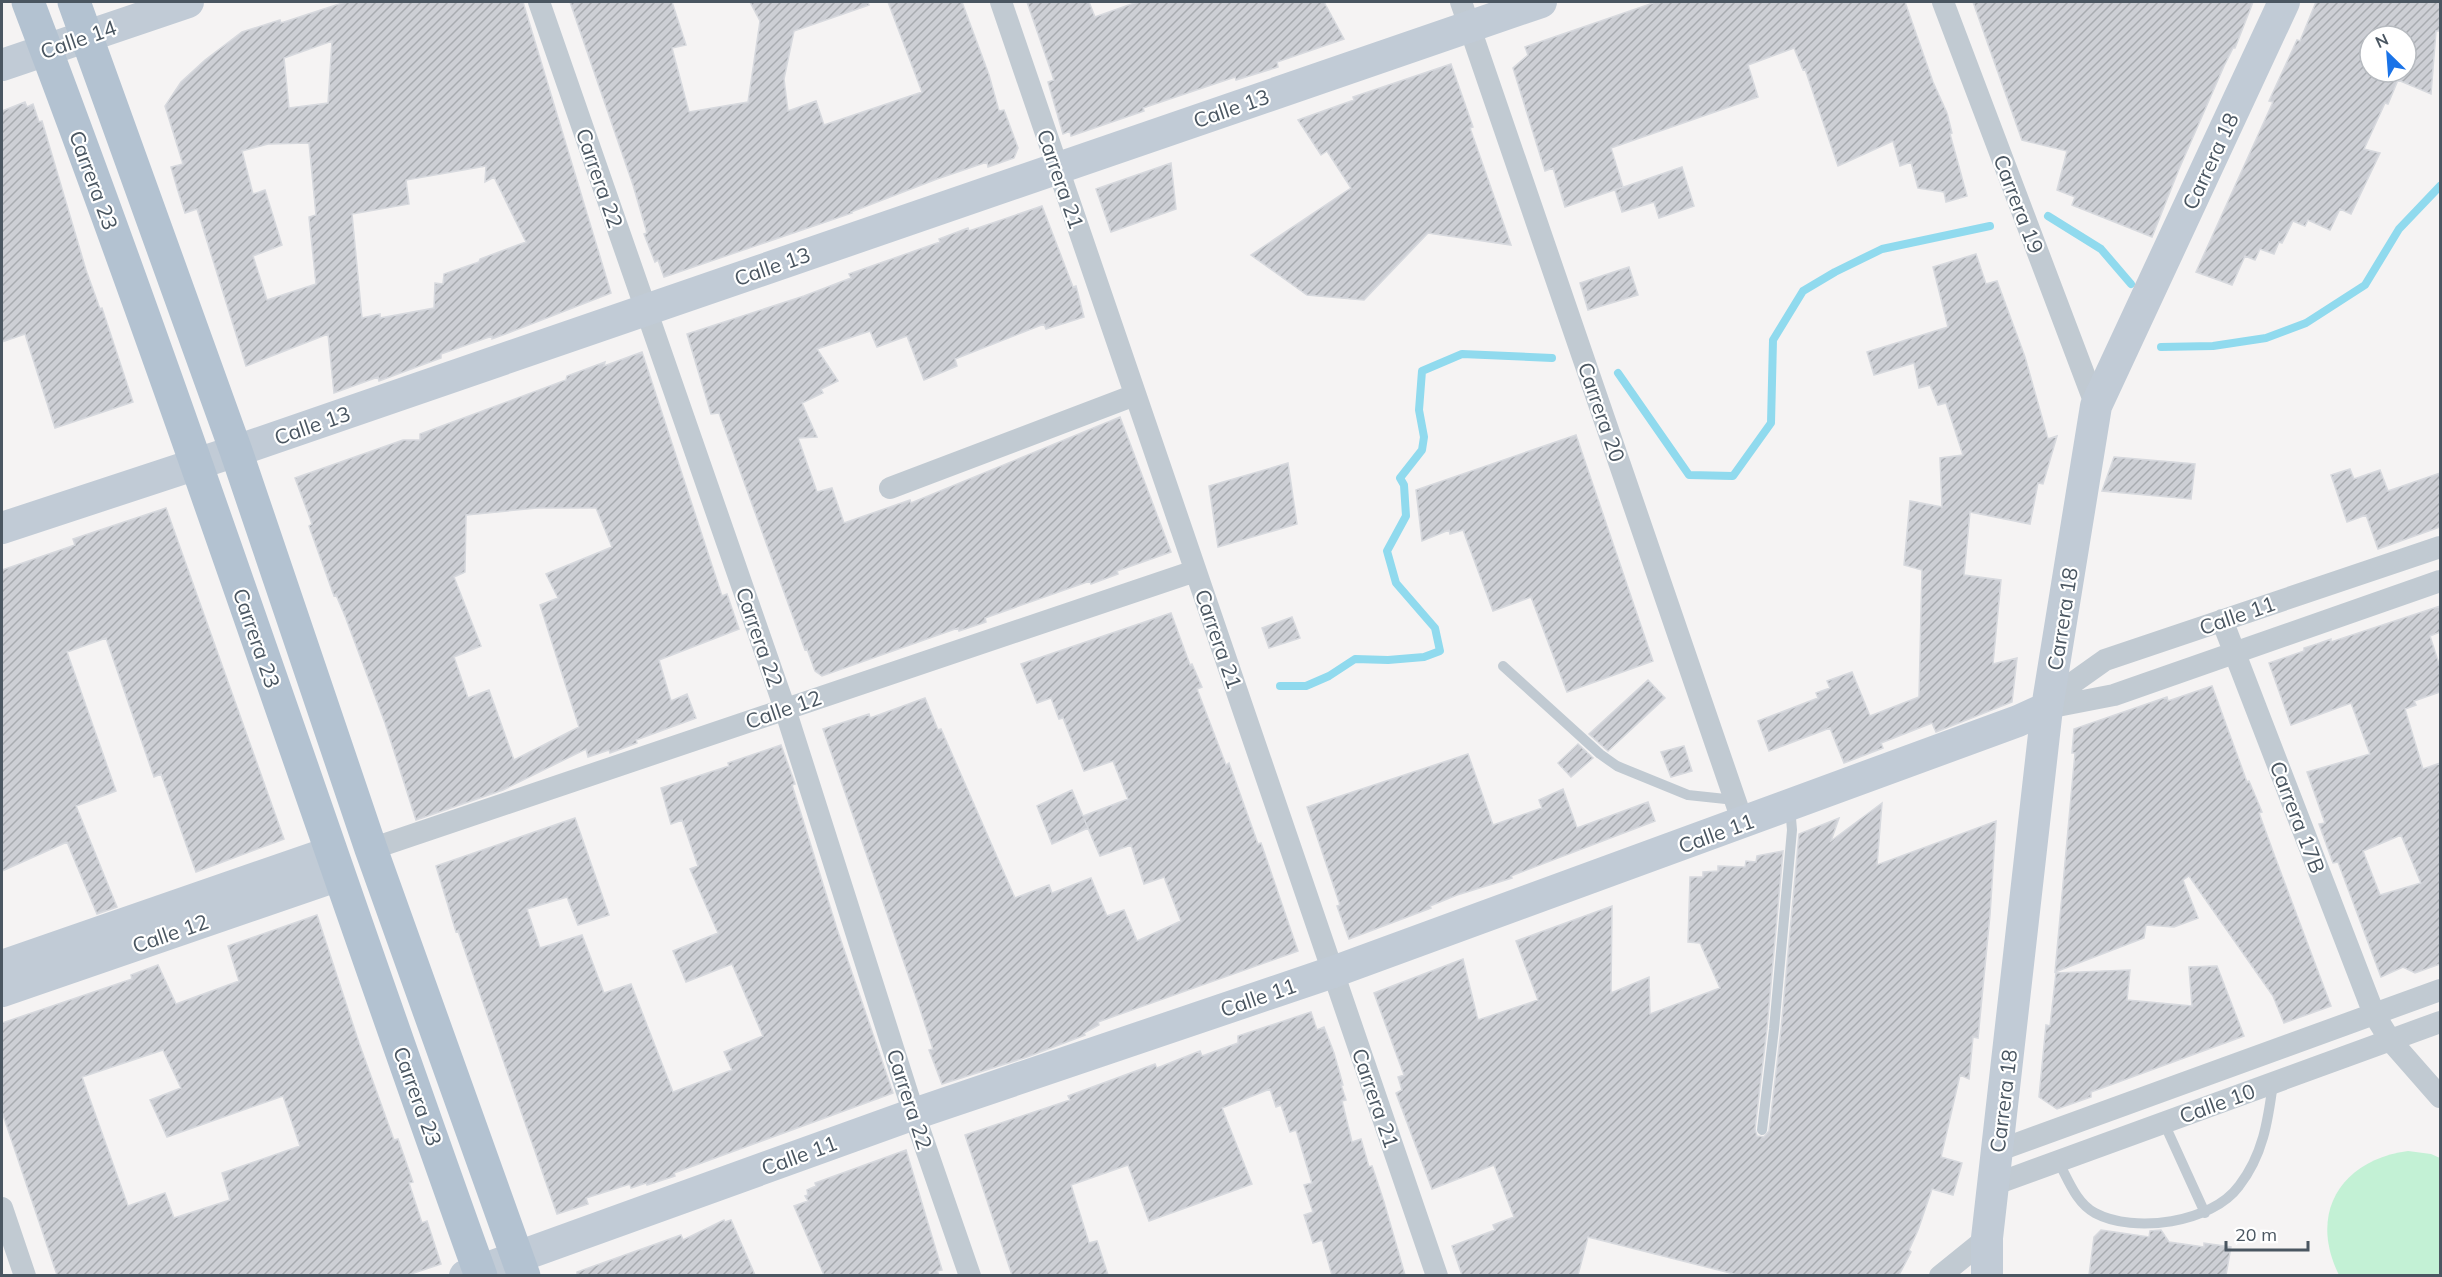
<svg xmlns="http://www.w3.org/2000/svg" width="2442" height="1277" font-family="Mulish,sans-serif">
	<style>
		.pitch { fill: #c3f1d5 }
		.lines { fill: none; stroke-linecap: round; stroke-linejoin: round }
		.stream { stroke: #90daee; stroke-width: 8 }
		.building { fill: url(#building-hatch); stroke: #d7d9de; stroke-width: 1.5; fill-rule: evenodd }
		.lane { stroke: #c1cad2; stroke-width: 10 }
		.street { stroke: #c1cad2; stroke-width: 22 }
		.secondary { stroke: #c1cbd6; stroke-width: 32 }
		.primary { stroke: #b3c2d1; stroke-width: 33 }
		.labels { text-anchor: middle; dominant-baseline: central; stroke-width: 4.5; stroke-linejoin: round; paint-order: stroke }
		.street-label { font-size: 21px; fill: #4a5661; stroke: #fff }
	</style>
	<defs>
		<pattern id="building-hatch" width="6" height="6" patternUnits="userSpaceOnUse" patternTransform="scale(1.5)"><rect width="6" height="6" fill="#cdcfd5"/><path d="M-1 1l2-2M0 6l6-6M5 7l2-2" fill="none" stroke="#a8abb0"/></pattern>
	</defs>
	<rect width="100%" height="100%" fill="#f5f3f3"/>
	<path class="pitch" d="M 2408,1151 L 2431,1154 L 2440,1158 L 2440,1275 L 2339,1275 C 2308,1213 2341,1160 2408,1151 Z"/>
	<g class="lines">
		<path class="stream" d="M 2048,216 L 2101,249 L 2131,284
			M 2161,347 L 2213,346 L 2266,338 L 2306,323 L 2365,285 L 2399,229 L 2440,186
			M 1618,373 L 1689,475 L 1733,476 L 1771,423 L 1773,340 L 1803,291 L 1835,272 L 1882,249 L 1990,226
			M 1280,686 L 1306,686 L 1329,676 L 1355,659 L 1388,660 L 1424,657 L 1440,651 L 1435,628 L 1396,583 L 1387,551 L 1406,516 L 1404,485 L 1400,478 L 1422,450 L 1424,437 L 1419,410 L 1422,371 L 1462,354 L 1552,358"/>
	</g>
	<path class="building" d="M 345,2 L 523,2 L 611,293 L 508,333 L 492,339 L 492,336 L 441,354 L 441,358 L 379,381 L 378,377 L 334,393 L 328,334 L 246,366 L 197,209 L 185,213 L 178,191 L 171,167 L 183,164 L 165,106 L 181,82 L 205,60 L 242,32 L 280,20 L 281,23 ZM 332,41 L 328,103 L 289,108 L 284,58 ZM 309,143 L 316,215 L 309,217 L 316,284 L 267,300 L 253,256 L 282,245 L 265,190 L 253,194 L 242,151 L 268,144 ZM 486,166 L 485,182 L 494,177 L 526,242 L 480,259 L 479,262 L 444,274 L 443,284 L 435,283 L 434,308 L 380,318 L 380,314 L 362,318 L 352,214 L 409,204 L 406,180 Z
		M 570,2 L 672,2 L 686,45 L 672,48 L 689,112 L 748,102 L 760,21 L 750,2 L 868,2 L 869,5 L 794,31 L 784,79 L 788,111 L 816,101 L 824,125 L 922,92 L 888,2 L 962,2 L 989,75 L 999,111 L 1004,110 L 1018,148 L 1014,158 L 988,167 L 987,162 L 937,179 L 851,212 L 852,213 L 664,277 L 658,260 L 655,262 L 644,234 L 647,233 L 633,185 Z
		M 1027,2 L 1089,2 L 1095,17 L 1137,2 L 1324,2 L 1344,39 L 1277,62 L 1278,67 L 1236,80 L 1235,77 L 1143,108 L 1144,111 L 1071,136 L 1070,131 L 1063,134 L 1048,82 L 1054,80 Z
		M 1656,2 L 1905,2 L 1933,82 L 1947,113 L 1952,133 L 1950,134 L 1967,196 L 1946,202 L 1944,192 L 1918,188 L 1911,162 L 1900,166 L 1893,141 L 1838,166 L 1805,69 L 1803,70 L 1794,48 L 1748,65 L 1758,97 L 1611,148 L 1623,187 L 1565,207 L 1553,168 L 1545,171 L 1513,68 L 1528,55 L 1525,47 Z
		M 1973,2 L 2253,2 L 2235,48 L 2233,48 L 2224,66 L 2179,169 L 2152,237 L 2072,205 L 2075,197 L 2057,190 L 2067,151 L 2022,140 Z
		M 2316,2 L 2440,2 L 2440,31 L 2436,31 L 2431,94 L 2398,80 L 2388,104 L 2385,103 L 2364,149 L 2380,153 L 2351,214 L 2340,209 L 2330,230 L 2308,220 L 2305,226 L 2293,221 L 2282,243 L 2279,242 L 2274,254 L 2260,249 L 2255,260 L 2245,256 L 2232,285 L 2196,272 L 2273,102 L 2269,101 L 2297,40 L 2300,41 ZM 2370,36 L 2406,36 L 2406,72 L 2370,72 Z
		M 1451,64 L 1473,127 L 1470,128 L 1511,245 L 1428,233 L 1364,300 L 1307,295 L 1251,255 L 1351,188 L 1327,151 L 1321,155 L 1298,120 L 1354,100 L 1353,97 Z
		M 25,102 L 27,107 L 33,104 L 39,122 L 42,121 L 86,270 L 100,309 L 102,308 L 133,402 L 55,428 L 25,334 L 2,342 L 2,111 Z
		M 1171,163 L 1176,209 L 1111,232 L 1096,189 Z
		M 1682,167 L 1694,206 L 1659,218 L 1654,202 L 1622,212 L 1615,190 Z
		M 1042,206 L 1073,287 L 1076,286 L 1084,317 L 1046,329 L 1044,324 L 955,359 L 957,366 L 924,380 L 907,336 L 877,347 L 870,331 L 817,349 L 838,381 L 821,389 L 823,393 L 802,403 L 817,437 L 798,438 L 817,492 L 832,488 L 844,523 L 910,500 L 911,503 L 1120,417 L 1171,552 L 1117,571 L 1118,574 L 1091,584 L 1090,581 L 985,618 L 986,622 L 959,631 L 958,628 L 822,676 L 815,671 L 807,649 L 805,650 L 719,413 L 711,414 L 687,334 L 804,296 L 851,278 L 849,274 L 940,242 L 939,239 L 968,228 L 969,231 Z
		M 1976,254 L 1986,284 L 1997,281 L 2025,357 L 2048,439 L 2057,436 L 2043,484 L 2038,483 L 2030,524 L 1970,512 L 1964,575 L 2001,580 L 1993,664 L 2017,658 L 2012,702 L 1936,732 L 1932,723 L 1881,743 L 1883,748 L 1844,763 L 1830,728 L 1769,751 L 1758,721 L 1818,698 L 1816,693 L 1830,688 L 1827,681 L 1852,672 L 1870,716 L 1919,697 L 1922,570 L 1904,565 L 1910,501 L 1942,507 L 1940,458 L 1963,455 L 1946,403 L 1938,405 L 1930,385 L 1919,388 L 1914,363 L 1874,375 L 1867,352 L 1948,327 L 1933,267 Z
		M 1629,267 L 1638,295 L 1588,310 L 1580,283 Z
		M 642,352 L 722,596 L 727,594 L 739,629 L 659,660 L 671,701 L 687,694 L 696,718 L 636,740 L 637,743 L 610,753 L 609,750 L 588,757 L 586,749 L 503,790 L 416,820 L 385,723 L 345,616 L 336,595 L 334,596 L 309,526 L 312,524 L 295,478 L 403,440 L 420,440 L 420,434 L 439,427 L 566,380 L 567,376 L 605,362 L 604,366 ZM 537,508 L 596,508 L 612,547 L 546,574 L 558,598 L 540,605 L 579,727 L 514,760 L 489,690 L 468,698 L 454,657 L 481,646 L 454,577 L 465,572 L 466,515 Z
		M 1576,435 L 1653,661 L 1567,692 L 1531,597 L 1493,611 L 1463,530 L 1450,534 L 1449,530 L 1422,541 L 1416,490 Z
		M 2114,457 L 2195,464 L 2191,499 L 2102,491 Z
		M 1288,463 L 1297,524 L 1218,547 L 1209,486 Z
		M 2350,469 L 2354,479 L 2380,470 L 2388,491 L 2440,473 L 2440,527 L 2378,549 L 2366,515 L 2347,522 L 2331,475 Z
		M 166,508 L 284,839 L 196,872 L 161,774 L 154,777 L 106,638 L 67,652 L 116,791 L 76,806 L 117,907 L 97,914 L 67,842 L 2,871 L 2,570 L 75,545 L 73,539 Z
		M 2440,606 L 2440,632 L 2430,636 L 2440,667 L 2440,692 L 2414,701 L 2416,705 L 2405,709 L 2423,769 L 2440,763 L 2440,964 L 2415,973 L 2403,967 L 2381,977 L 2338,862 L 2333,863 L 2319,824 L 2325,823 L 2307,772 L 2370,754 L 2351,703 L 2291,725 L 2269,663 L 2304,651 L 2304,648 L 2317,644 L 2331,639 L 2331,642 ZM 2401,835 L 2421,883 L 2380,895 L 2363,851 Z
		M 1171,613 L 1190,665 L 1192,664 L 1202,687 L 1197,689 L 1226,765 L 1229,763 L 1258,844 L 1261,843 L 1298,951 L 1098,1022 L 1099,1025 L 1084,1033 L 1085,1035 L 1027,1057 L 942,1084 L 929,1050 L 933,1049 L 918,1003 L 823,729 L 869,714 L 870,718 L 925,698 L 938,730 L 941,729 L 1015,898 L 1049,885 L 1052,893 L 1091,878 L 1107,916 L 1124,910 L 1137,941 L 1181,921 L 1164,877 L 1144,884 L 1131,845 L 1100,856 L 1084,819 L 1088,828 L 1052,844 L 1037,806 L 1072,790 L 1083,816 L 1128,799 L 1113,761 L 1084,771 L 1063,718 L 1059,719 L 1051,698 L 1037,703 L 1021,664 Z
		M 1292,617 L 1300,638 L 1269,648 L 1262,628 Z
		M 1648,680 L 1665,698 L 1608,751 L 1589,734 Z
		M 2212,686 L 2247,782 L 2249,781 L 2262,812 L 2259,813 L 2275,857 L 2331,1006 L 2284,1023 L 2273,996 L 2189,876 L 2183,880 L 2198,918 L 2174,927 L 2146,925 L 2144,938 L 2055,972 L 2075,753 L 2072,753 L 2074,729 L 2167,697 L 2168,701 Z
		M 1578,744 L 1593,758 L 1571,777 L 1558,763 Z
		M 781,745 L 795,784 L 792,785 L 837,929 L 893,1093 L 674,1173 L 675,1176 L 647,1185 L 646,1183 L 631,1188 L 630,1184 L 586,1198 L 588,1204 L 557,1214 L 458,931 L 456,932 L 436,866 L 575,818 L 609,915 L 578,925 L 567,897 L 527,909 L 540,948 L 582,935 L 604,993 L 631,984 L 673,1092 L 732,1070 L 724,1052 L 763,1036 L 732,964 L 686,982 L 673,951 L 718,933 L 690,869 L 698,866 L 682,820 L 671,824 L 661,788 L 729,766 L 728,763 Z
		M 1684,746 L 1692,771 L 1671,777 L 1661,752 Z
		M 1468,754 L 1493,825 L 1542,808 L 1539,800 L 1563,789 L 1577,828 L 1648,802 L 1655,821 L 1511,876 L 1512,878 L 1457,895 L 1430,906 L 1431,908 L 1349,939 L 1337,906 L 1340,905 L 1307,807 Z
		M 1882,803 L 1877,865 L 1996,821 L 1990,915 L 1978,1038 L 1973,1037 L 1969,1079 L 1960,1075 L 1941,1157 L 1962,1163 L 1953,1195 L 1932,1189 L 1918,1230 L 1909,1250 L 1911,1252 L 1899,1275 L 1738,1275 L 1588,1237 L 1578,1275 L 1462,1275 L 1452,1246 L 1495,1230 L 1493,1225 L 1514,1217 L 1494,1165 L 1432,1189 L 1396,1093 L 1402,1090 L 1398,1077 L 1404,1075 L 1374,993 L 1463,959 L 1478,1020 L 1538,1000 L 1516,941 L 1612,906 L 1611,993 L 1649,977 L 1650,1014 L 1720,988 L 1700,943 L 1688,942 L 1690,877 L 1703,877 L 1703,872 L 1718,871 L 1718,866 L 1745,867 L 1746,861 L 1756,862 L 1757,856 L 1783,851 L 1767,1028 L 1755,1129 L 1757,1136 L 1764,1137 L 1769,1131 L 1781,1030 L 1799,834 L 1839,818 L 1831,841 Z
		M 317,915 L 359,1043 L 394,1140 L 398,1139 L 413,1182 L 409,1183 L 422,1223 L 427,1221 L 441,1264 L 408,1275 L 57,1275 L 2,1112 L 2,1023 L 132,979 L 131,975 L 158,965 L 176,1004 L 239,981 L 228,946 ZM 163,1050 L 181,1088 L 150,1100 L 167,1137 L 283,1096 L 300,1146 L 222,1173 L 230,1200 L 174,1218 L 165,1193 L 128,1206 L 82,1077 Z
		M 2217,966 L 2244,1036 L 2091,1092 L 2091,1097 L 2057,1109 L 2039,1097 L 2046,1025 L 2050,1026 L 2056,973 L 2130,970 L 2127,1000 L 2192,1006 L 2189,967 Z
		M 1311,1012 L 1317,1030 L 1324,1027 L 1334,1053 L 1343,1085 L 1341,1085 L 1346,1100 L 1342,1101 L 1352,1142 L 1361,1139 L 1369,1167 L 1372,1166 L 1384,1202 L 1405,1275 L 1332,1275 L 1322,1240 L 1313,1243 L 1304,1215 L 1313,1212 L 1304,1185 L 1312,1183 L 1296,1130 L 1290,1132 L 1281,1105 L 1276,1107 L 1270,1089 L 1222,1108 L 1252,1184 L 1149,1221 L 1128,1165 L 1071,1185 L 1089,1243 L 1097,1241 L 1108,1275 L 1012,1275 L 965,1135 L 1070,1100 L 1068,1096 L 1155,1064 L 1157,1068 L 1200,1051 L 1202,1056 L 1238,1043 L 1238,1036 Z
		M 906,1150 L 942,1270 L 937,1271 L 939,1275 L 824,1275 L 794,1206 L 808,1201 L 805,1196 L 808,1195 L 807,1190 L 816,1186 L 815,1183 Z
		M 724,1220 L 725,1222 L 731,1220 L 755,1275 L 577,1275 L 577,1272 L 681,1235 L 683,1240 Z
		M 2101,1230 L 2149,1237 L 2150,1231 L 2161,1230 L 2169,1242 L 2204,1247 L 2204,1243 L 2231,1247 L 2226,1275 L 2089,1275 L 2094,1237 Z"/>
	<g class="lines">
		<path class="lane" d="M 1503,666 L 1600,754 L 1617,766 L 1688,795 L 1735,800
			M 2164,1123 L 2205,1213
			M 1762,1130 L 1774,1029 L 1792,830 L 1790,807
			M 2058,1161 C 2068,1179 2076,1203 2095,1213 C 2134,1234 2212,1223 2239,1186 C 2263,1155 2268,1121 2273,1083"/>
		<path class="street" d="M 539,2 L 785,709 L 914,1114 L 970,1276
			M 1001,2 L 1437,1276
			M 1461,2 L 1743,823
			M 1943,2 L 2096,406
			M 890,488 L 1135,395
			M 2222,620 L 2374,1014 L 2390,1040 L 2440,1097
			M 2047,708 L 2074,682 L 2105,660 L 2440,547
			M 2047,708 L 2114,695 L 2440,581
			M 371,849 L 1195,571
			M 1997,1151 L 2440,990
			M 1993,1185 L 2440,1022
			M 2,1208 L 25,1276
			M 1940,1276 L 1987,1238"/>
		<path class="secondary" d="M 2,65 L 188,2
			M 2,528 L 236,451 L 1541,2
			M 2,966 L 331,852
			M 2,991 L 339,875
			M 465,1276 L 914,1114 L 1333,972 L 2018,721 L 2047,708
			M 1987,1276 L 1987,1238 L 2047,708 L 2096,406 L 2284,2"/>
		<path class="primary" d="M 28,2 C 188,423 328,852 481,1276
			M 74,2 L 236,451 L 371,849 L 524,1276"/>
	</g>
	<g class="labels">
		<g class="street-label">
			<text transform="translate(78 39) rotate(-19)">Calle 14</text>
			<text transform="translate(1231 108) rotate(-19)">Calle 13</text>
			<text transform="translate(2210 161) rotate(-65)">Carrera 18</text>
			<text transform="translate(600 178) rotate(71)">Carrera 22</text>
			<text transform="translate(1061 179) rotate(71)">Carrera 21</text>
			<text transform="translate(94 180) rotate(70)">Carrera 23</text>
			<text transform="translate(2019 204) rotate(69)">Carrera 19</text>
			<text transform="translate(772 266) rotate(-19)">Calle 13</text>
			<text transform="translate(1602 412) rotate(71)">Carrera 20</text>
			<text transform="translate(312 425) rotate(-19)">Calle 13</text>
			<text transform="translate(2237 615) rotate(-19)">Calle 11</text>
			<text transform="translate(2062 619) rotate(-81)">Carrera 18</text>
			<text transform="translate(760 637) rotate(71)">Carrera 22</text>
			<text transform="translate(257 638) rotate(71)">Carrera 23</text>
			<text transform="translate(1219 639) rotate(71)">Carrera 21</text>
			<text transform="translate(783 709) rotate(-19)">Calle 12</text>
			<text transform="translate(2298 817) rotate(69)">Carrera 17B</text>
			<text transform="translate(1716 833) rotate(-20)">Calle 11</text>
			<text transform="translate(170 933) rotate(-19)">Calle 12</text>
			<text transform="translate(1258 997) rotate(-19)">Calle 11</text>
			<text transform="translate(418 1096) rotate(70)">Carrera 23</text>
			<text transform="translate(1376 1098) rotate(71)">Carrera 21</text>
			<text transform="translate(910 1099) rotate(72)">Carrera 22</text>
			<text transform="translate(2003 1101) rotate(-83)">Carrera 18</text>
			<text transform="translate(2217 1103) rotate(-20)">Calle 10</text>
			<text transform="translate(799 1155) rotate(-20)">Calle 11</text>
		</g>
	</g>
	<rect width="2442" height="1277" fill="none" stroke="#4a5661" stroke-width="6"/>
	<g transform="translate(2388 54) rotate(335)"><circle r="28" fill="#ffffff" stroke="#b7bbc0" stroke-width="1.5"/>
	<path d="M0-4.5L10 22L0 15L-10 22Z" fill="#1a73e8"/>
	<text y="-9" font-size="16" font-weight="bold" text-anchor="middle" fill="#4a5661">N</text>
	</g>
	<path d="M2226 1241v9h82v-9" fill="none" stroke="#4a5661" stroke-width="3"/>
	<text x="2235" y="1241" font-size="18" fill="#4a5661" stroke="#ffffff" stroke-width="4.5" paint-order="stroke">20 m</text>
</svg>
